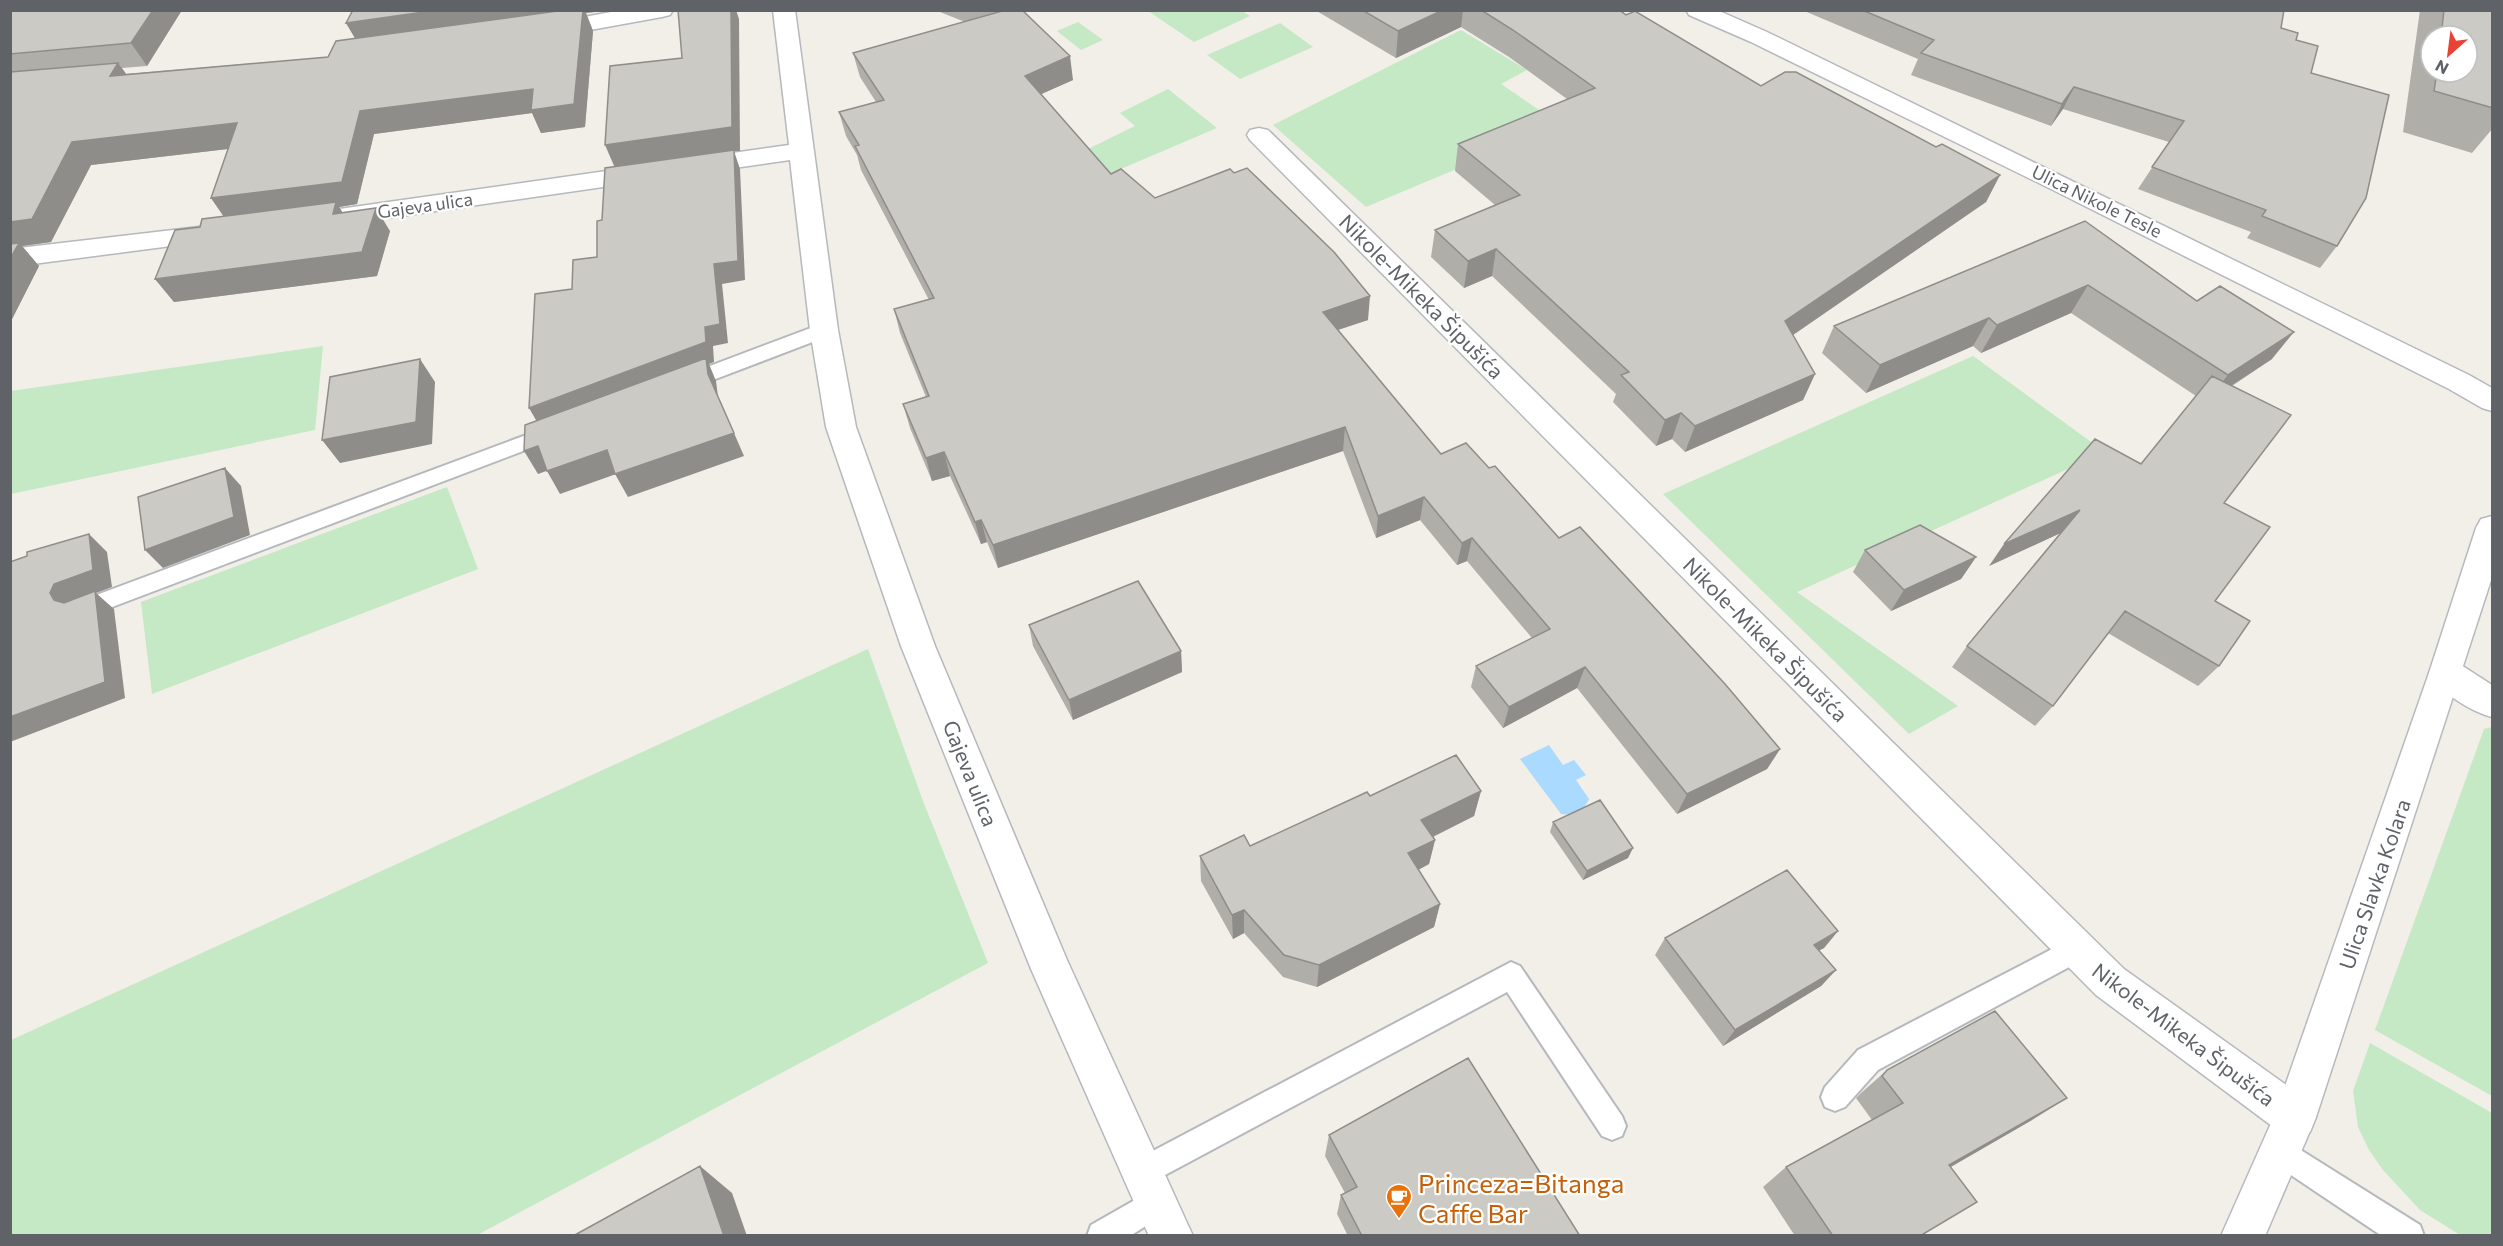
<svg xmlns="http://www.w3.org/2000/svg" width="2503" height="1246" font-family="Commissioner,sans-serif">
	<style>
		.green { fill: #c5e8c5 }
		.water { fill: #aadaff }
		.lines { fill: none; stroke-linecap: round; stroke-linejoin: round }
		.service-casing { stroke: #b5b8bc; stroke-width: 4 }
		.pedestrian-casing { stroke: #b5b8bc; stroke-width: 3 }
		.minor-casing { stroke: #b5b8bc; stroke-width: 3 }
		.secondary-casing { stroke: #b6babf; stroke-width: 3 }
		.service { fill: #fff; fill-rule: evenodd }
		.pedestrian { fill: #fff; fill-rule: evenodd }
		.minor { fill: #fff; fill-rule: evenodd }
		.secondary { fill: #fff; fill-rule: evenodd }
		.wall { fill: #afaea9; fill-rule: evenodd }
		.shaded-wall { fill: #8f8d8a }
		.building { fill: #cccac5; stroke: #8f8d8a; stroke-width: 1.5 }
		.labels { text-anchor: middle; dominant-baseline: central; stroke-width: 4.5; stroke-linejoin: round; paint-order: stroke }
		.far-street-label { font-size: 18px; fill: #5f6368; stroke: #fff }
		.street-label { font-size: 21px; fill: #5f6368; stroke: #fff }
		.near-food-label { font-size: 26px; fill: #c56008; stroke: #fff; text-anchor: start }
	</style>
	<rect width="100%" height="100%" fill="#f1efe8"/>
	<path class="green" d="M 1148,11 L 1242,11 L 1250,16 L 1194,42 Z
		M 1078,22 L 1103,40 L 1081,50 L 1057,31 Z
		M 1280,23 L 1313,47 L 1240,79 L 1207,55 Z
		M 1461,30 L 1527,70 L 1501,84 L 1561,125 L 1366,207 L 1273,125 Z
		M 1168,89 L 1217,128 L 1109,174 L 1086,150 L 1135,126 L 1120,113 Z
		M 323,346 L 315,430 L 11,494 L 11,391 Z
		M 1973,356 L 2105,452 L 1797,592 L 1958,706 L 1909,734 L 1663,494 Z
		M 447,487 L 478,569 L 152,694 L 141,602 Z
		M 868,649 L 923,801 L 988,963 L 477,1235 L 11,1235 L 11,1040 Z
		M 2492,727 L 2492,1096 L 2375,1030 L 2484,729 Z
		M 2370,1043 L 2492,1113 L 2492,1235 L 2460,1235 L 2420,1210 L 2383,1170 L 2369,1150 L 2358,1127 L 2353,1091 Z"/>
	<path class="water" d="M 1549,745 L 1563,765 L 1574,760 L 1586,775 L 1576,780 L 1589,799 C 1583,812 1576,815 1561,814 L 1520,759 Z"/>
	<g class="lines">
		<defs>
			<path id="service" d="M 824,323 L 831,325 L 834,330 L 831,335 L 692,388 L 678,388 L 675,383 L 678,378 Z
				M 553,425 L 560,427 L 563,432 L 560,437 L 91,615 L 83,618 L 75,615 L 72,609 L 75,603 Z
				M 2077,936 L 2086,940 L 2090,949 L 2086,958 L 1878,1070 L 1845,1107 L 1835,1111 L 1825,1107 L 1821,1097 L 1825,1087 L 1858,1050 Z
				M 1511,962 L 1520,966 L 1622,1116 L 1626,1126 L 1622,1136 L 1612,1140 L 1602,1136 L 1507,992 L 1152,1182 L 1142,1187 L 1132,1182 L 1127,1172 L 1132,1162 Z
				M 2280,1137 L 2420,1225 L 2424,1236 L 2382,1236 L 2270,1161 L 2266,1151 L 2270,1141 Z
				M 1156,1188 L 1166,1193 L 1171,1203 L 1166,1213 L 1130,1236 L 1087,1236 L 1091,1225 Z"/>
			<path id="pedestrian" d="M 2446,659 L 2458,663 L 2492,685 L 2492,717 C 2472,712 2439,692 2429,673 L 2434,663 Z"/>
			<path id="minor" d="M 622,10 L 673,10 L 670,15 L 662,17 L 546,38 L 538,36 L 535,31 L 538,26 L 546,24 Z
				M 773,10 L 795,10 L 838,330 L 856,427 L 935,646 L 1067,960 L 1193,1236 L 1149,1236 L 1031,969 L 901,646 L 826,427 L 810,330 L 790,160 L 332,226 L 323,224 L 319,218 L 323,212 L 332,210 L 789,145 Z
				M 1686,10 L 1717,10 L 1767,32 L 2469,375 L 2492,388 L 2492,411 L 2482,408 L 2449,389 L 2047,187 L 1751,42 L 1689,15 Z
				M 1259,128 L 1268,130 L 2124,969 L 2310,1102 L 2316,1117 L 2310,1132 L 2295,1138 L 2280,1132 L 2096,995 L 1250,140 L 1247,135 L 1250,130 Z
				M 216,225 L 225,227 L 229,233 L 225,239 L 10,267 L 10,249 Z"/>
			<path id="secondary" d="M 2492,516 L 2492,577 L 2316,1117 L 2265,1236 L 2221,1236 L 2276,1112 L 2429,673 L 2476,528 L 2481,519 Z"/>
		</defs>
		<use href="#service" class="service-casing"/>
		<use href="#pedestrian" class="pedestrian-casing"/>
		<use href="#minor" class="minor-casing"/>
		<use href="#secondary" class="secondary-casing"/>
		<use href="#service" class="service"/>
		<use href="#pedestrian" class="pedestrian"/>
		<use href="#minor" class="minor"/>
		<use href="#secondary" class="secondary"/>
	</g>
	<path class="wall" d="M 10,10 L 182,10 L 147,66 L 122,68 L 126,74 L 328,57 L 355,38 L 346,23 L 595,12 L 586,13 L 593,31 L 585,127 L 541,133 L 532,113 L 374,134 L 357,204 L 339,207 L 343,213 L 390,231 L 377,276 L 174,302 L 155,279 L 200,227 L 224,217 L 211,198 L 228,149 L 91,165 L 51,242 L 22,246 L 39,266 L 10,323 Z
		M 935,10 L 1022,10 L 1073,80 L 1041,94 L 1111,174 L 1368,320 L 1338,330 L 1441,454 L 1489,468 L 1559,538 L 1780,749 L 1767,769 L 1677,814 L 1577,688 L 1503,728 L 1471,687 L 1476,666 L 1532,638 L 1467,561 L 1457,565 L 1420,520 L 1376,538 L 1343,451 L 998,568 L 987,542 L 981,544 L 950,476 L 932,481 L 910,428 L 903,404 L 926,397 L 900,333 L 894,309 L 929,300 L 861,170 L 857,155 L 846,136 L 839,112 L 876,102 L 860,77 L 853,53 L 965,22 Z
		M 1315,10 L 1619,10 L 1761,86 L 1936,147 L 2000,175 L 1986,202 L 1793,335 L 1815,374 L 1803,400 L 1685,452 L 1672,439 L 1656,446 L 1613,402 L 1616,394 L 1492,276 L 1464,288 L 1431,257 L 1435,230 L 1495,205 L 1455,171 L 1458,144 L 1567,99 L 1509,57 L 1461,27 L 1396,58 Z
		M 1802,10 L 2284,10 L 2281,28 L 2296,40 L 2311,73 L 2337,246 L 2320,268 L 2247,238 L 2251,232 L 2138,189 L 2169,142 L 2063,109 L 2051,126 L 1911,75 L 1918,59 Z
		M 2420,10 L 2493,10 L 2493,128 L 2472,153 L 2403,132 ZM 2431,36 L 2467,36 L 2467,72 L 2431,72 Z
		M 2085,221 L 2272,359 L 2232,386 L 2224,503 L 2215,601 L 2219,666 L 2198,686 L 2108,633 L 2053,706 L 2035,726 L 1952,667 L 1967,646 L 2060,533 L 1989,566 L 2141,464 L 2196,396 L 2071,313 L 1981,353 L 1973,346 L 1866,393 L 1822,353 L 1834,326 Z
		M 1865,550 L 1976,557 L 1961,579 L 1891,611 L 1853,572 Z
		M 1029,625 L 1181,651 L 1182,672 L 1073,720 L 1033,646 Z
		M 1481,791 L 1474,816 L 1433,837 L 1435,840 L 1429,864 L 1418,870 L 1440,904 L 1434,927 L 1317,987 L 1283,977 L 1244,933 L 1233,939 L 1201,881 L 1200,856 L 1250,846 L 1370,796 Z
		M 1553,822 L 1628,858 L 1583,880 L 1550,832 Z
		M 1838,931 L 1824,948 L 1819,950 L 1836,970 L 1821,986 L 1723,1046 L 1655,955 L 1665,938 Z
		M 1887,1070 L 2032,1120 L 1951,1167 L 1920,1236 L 1795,1236 L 1763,1187 L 1786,1167 L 1872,1120 L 1856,1098 L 1861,1093 Z
		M 1329,1135 L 1580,1236 L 1348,1236 L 1337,1214 L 1341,1195 L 1345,1193 L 1325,1156 Z"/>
	<path class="shaded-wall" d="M 153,10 L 182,10 L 147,66 L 131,43 Z
		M 438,10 L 595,10 L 595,12 L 586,13 L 593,31 L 585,127 L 541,133 L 532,113 L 374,134 L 357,204 L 339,207 L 351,226 L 227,221 L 211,198 L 360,111 L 583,14 L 359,45 L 346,23 Z
		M 731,10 L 736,10 L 739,19 L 740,151 L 734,151 L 740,169 L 745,280 L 722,284 L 728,343 L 713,346 L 714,362 L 709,364 L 716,381 L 718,397 L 540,427 L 529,408 L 706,342 L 615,168 L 605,145 Z
		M 1443,10 L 1463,10 L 1461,27 L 1396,58 L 1398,31 Z
		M 1070,56 L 1073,80 L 1028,100 L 1025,76 Z
		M 118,63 L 135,86 L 110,76 Z
		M 2074,87 L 2063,109 L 2051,126 L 2062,104 Z
		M 237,123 L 253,146 L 91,165 L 51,242 L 22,246 L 39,266 L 10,323 L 10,222 L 72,142 Z
		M 2000,175 L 1986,202 L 1774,348 L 1785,321 Z
		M 376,208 L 390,231 L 377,276 L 174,302 L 155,279 Z
		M 1496,249 L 1492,276 L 1464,288 L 1468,261 Z
		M 2088,285 L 2071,313 L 1981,353 L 1997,325 Z
		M 1370,296 L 1368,320 L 1322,335 L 1323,312 Z
		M 1989,318 L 1973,346 L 1866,393 L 1880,365 Z
		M 2294,332 L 2272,359 L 2206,402 L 2228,375 Z
		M 420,359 L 435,382 L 432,444 L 340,463 L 322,440 Z
		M 1815,374 L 1803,400 L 1685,452 L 1695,426 Z
		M 1681,413 L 1672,439 L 1656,446 L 1665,420 Z
		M 1345,427 L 1343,451 L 998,568 L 993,545 Z
		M 734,433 L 744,456 L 628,497 L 615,474 Z
		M 538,446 L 552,469 L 538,474 L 524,451 Z
		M 607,450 L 619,473 L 560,494 L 547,471 Z
		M 944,452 L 950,476 L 932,481 L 926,458 Z
		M 225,468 L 241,486 L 250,535 L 163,568 L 145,550 Z
		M 1424,497 L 1420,520 L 1376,538 L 1378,516 Z
		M 2080,510 L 2063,532 L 1989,566 L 2004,544 Z
		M 981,520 L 987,542 L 981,544 L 975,522 Z
		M 89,534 L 107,552 L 112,587 L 96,593 L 114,609 L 125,698 L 10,742 L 10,717 L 70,610 L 54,600 L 50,593 L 54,584 Z
		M 1472,538 L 1467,561 L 1457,565 L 1462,543 Z
		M 1976,557 L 1961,579 L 1891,611 L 1904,590 Z
		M 1181,651 L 1182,672 L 1073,720 L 1069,700 Z
		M 1585,667 L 1577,688 L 1503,728 L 1509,707 Z
		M 1780,749 L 1767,769 L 1677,814 L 1687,794 Z
		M 1481,791 L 1474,816 L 1416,845 L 1421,820 Z
		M 1435,840 L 1429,864 L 1403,878 L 1408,853 Z
		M 1633,848 L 1628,858 L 1583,880 L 1587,871 Z
		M 1440,904 L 1434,927 L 1317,987 L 1319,965 Z
		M 1244,910 L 1244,933 L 1233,939 L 1232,915 Z
		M 1838,931 L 1824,948 L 1800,961 L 1814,945 Z
		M 1836,970 L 1821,986 L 1723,1046 L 1735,1030 Z
		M 2067,1098 L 2032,1120 L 1919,1185 L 1949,1165 Z
		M 700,1166 L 732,1193 L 747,1236 L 724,1236 Z"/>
	<path class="building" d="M 10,10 L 153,10 L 131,43 L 10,54 Z
		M 353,10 L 438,10 L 346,23 Z
		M 565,10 L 583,10 L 574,104 L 531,110 L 533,89 L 360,111 L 342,182 L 211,198 L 237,123 L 72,142 L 32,219 L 10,222 L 10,72 L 118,63 L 110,76 L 328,57 L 336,41 Z
		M 678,10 L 731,10 L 732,127 L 605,145 L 610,66 L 682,58 Z
		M 994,10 L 1022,10 L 1070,56 L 1025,76 L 1111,174 L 1121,169 L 1155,198 L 1230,169 L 1234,173 L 1247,168 L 1334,252 L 1370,296 L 1323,312 L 1441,454 L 1466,443 L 1489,468 L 1495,466 L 1559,538 L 1580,527 L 1725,684 L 1780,749 L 1687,794 L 1585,667 L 1509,707 L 1476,666 L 1550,629 L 1472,538 L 1462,543 L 1424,497 L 1378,516 L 1345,427 L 993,545 L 981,520 L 975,522 L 944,452 L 926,458 L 903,404 L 929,396 L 894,309 L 934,298 L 855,146 L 859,145 L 839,112 L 884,100 L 853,53 L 999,12 Z
		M 1362,10 L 1443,10 L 1398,31 Z
		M 1481,10 L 1619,10 L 1626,15 L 1635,11 L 1761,86 L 1785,72 L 1796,72 L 1936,147 L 1942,144 L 2000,175 L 1785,321 L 1815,374 L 1695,426 L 1681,413 L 1665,420 L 1621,375 L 1629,372 L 1496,249 L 1468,261 L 1435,230 L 1520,195 L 1458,144 L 1595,88 L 1513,30 Z
		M 1862,10 L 2284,10 L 2281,28 L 2298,33 L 2296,40 L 2318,46 L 2311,73 L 2389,95 L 2366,198 L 2337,246 L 2262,216 L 2266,210 L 2152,167 L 2184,121 L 2074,87 L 2062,104 L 1921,53 L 1934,40 Z
		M 2444,10 L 2493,10 L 2493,108 L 2434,91 L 2437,72 L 2467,72 L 2467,36 L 2441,36 Z
		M 734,150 L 738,261 L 714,264 L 720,324 L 705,327 L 706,342 L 529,408 L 535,294 L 572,289 L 573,260 L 597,257 L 597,221 L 602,220 L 605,168 Z
		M 336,202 L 333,214 L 376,208 L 362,252 L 155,279 L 175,230 L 200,227 L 202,219 Z
		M 2085,221 L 2197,301 L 2220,286 L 2294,332 L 2228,375 L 2088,285 L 1997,325 L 1989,318 L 1880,365 L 1834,326 Z
		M 19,243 L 10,259 L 10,244 Z
		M 706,358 L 708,374 L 734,433 L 615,474 L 607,450 L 547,471 L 538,446 L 524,451 L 525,425 Z
		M 420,359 L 416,422 L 322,440 L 330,377 Z
		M 2212,376 L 2291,415 L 2224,503 L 2270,527 L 2215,601 L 2250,621 L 2219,666 L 2125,611 L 2053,706 L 1967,646 L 2080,510 L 2004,544 L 2095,439 L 2141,464 Z
		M 225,468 L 234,517 L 145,550 L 138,497 Z
		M 1920,525 L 1976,557 L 1904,590 L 1865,550 Z
		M 89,534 L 93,570 L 54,584 L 50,593 L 54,600 L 64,603 L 95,591 L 105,682 L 10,717 L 10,562 L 27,556 L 27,552 Z
		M 1138,581 L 1181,651 L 1069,700 L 1029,625 Z
		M 1456,755 L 1481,791 L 1421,820 L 1435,840 L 1408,853 L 1440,904 L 1319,965 L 1284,955 L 1244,910 L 1232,915 L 1200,856 L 1244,835 L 1250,846 L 1367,792 L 1370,796 Z
		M 1600,800 L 1633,848 L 1587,871 L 1553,822 Z
		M 1787,870 L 1838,931 L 1814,945 L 1836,970 L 1735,1030 L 1665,938 Z
		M 1995,1011 L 2067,1098 L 1949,1165 L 1977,1202 L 1920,1236 L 1833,1236 L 1786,1167 L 1903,1103 L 1882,1076 L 1887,1070 Z
		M 1468,1058 L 1580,1236 L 1362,1236 L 1341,1195 L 1357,1187 L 1329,1135 Z
		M 700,1166 L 724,1236 L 573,1236 Z"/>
	<defs>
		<symbol id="cafe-pin" viewBox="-11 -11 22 30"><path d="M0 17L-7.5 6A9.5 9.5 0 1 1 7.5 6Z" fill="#e8710a" stroke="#fff"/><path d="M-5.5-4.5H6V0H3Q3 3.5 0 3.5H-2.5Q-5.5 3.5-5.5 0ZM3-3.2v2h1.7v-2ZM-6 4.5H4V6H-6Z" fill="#fff"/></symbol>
	</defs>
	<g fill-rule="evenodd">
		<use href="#cafe-pin" x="1384" y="1182" width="30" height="40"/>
	</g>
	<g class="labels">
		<g class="far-street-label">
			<text transform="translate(2097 201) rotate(26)">Ulica Nikole Tesle</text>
			<text transform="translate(425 205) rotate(-8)">Gajeva ulica</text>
		</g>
		<g class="street-label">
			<text transform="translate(1422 296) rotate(45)">Nikole-Mikeka Šipušića</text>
			<text transform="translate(1766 639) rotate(45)">Nikole-Mikeka Šipušića</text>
			<text transform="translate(971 773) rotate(68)">Gajeva ulica</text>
			<text transform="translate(2374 884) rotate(-71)">Ulica Slavka Kolara</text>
			<text transform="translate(2184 1034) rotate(37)">Nikole-Mikeka Šipušića</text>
		</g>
		<g class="near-food-label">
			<text x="1418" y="1182">Princeza=Bitanga<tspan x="1418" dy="30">Caffe Bar</tspan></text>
		</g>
	</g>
	<rect width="2503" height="1246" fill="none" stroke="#5f6368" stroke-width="24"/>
	<g transform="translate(2449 54) rotate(208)"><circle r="28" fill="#ffffff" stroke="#bfc1c3" stroke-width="1.5"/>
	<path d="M0-4.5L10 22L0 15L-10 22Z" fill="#ea4335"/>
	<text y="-9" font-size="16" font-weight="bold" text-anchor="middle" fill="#5f6368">N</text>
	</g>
</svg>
